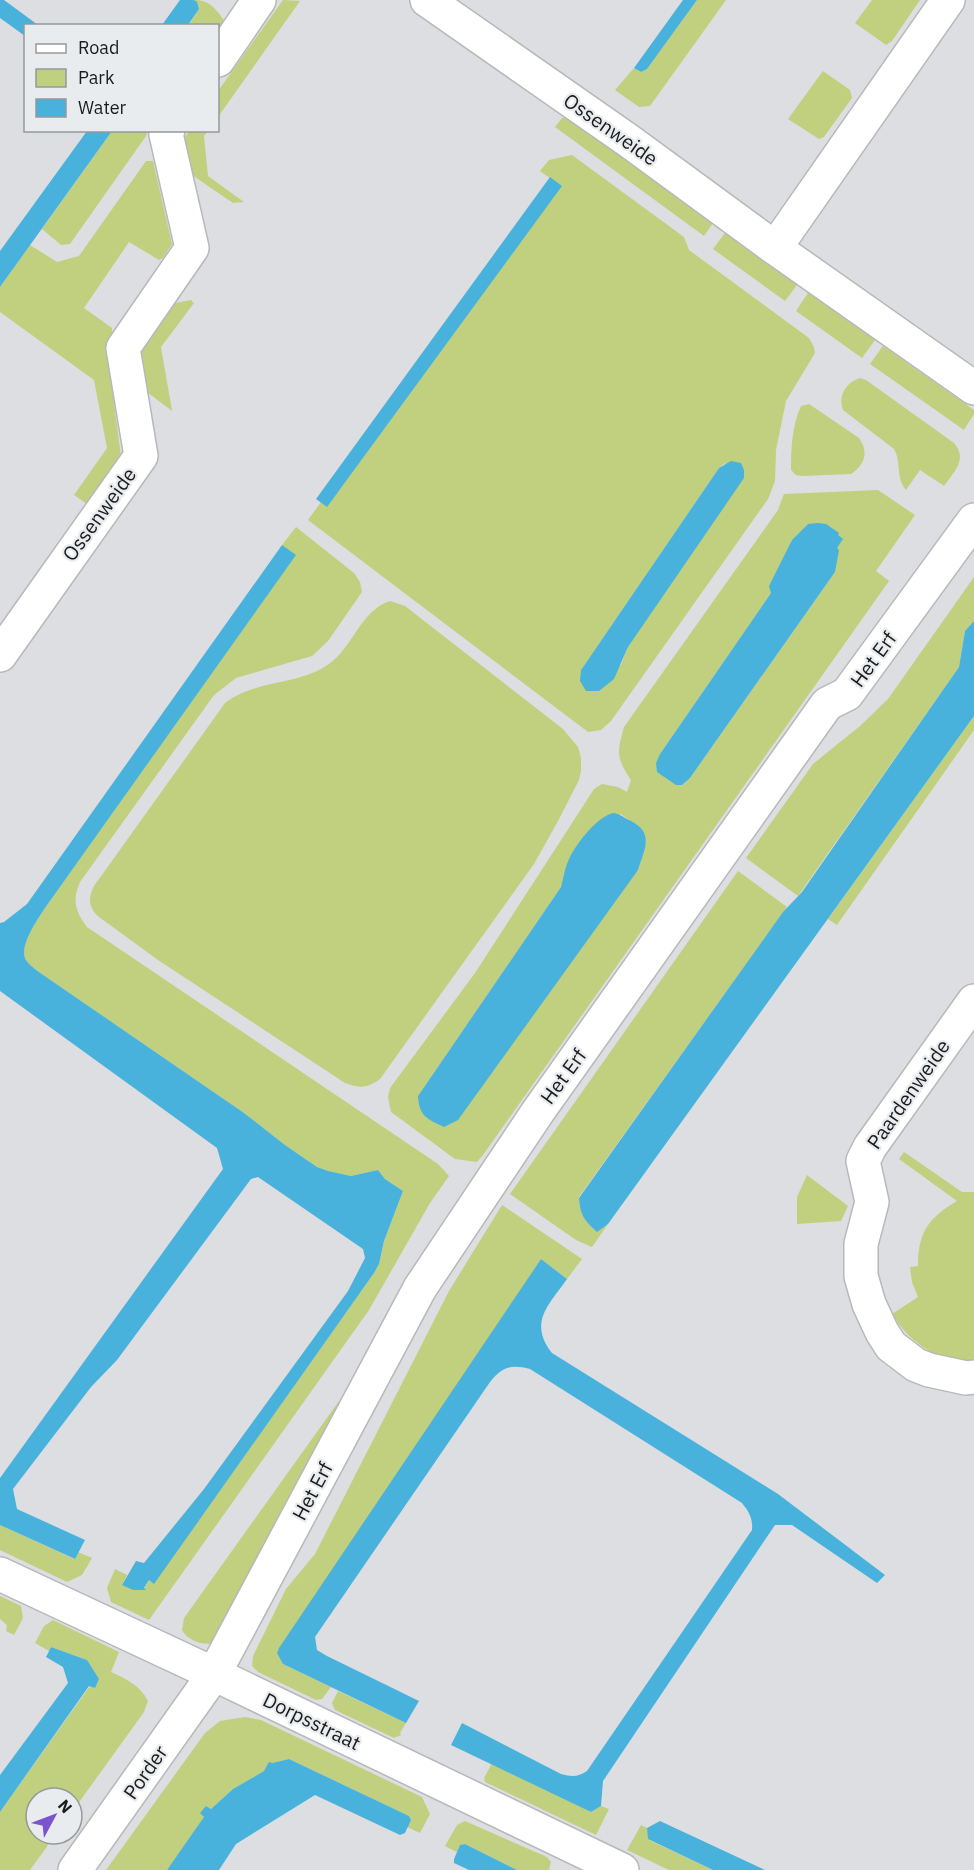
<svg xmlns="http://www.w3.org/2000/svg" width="974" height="1870" font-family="'IBM Plex Sans',sans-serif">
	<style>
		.green { fill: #c0d07e; fill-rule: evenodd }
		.water { fill: #48b2dc }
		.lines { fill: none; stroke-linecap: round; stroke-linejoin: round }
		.minor-casing { stroke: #b6b8bb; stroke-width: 36 }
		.minor { stroke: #fff; stroke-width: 33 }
		.labels { text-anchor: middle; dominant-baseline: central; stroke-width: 4.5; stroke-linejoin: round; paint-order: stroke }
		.street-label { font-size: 20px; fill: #1a1b1c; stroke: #e9ecef }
	</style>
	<rect width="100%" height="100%" fill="#dcdee2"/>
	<path class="green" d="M 195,0 C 210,0 217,10 225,22 L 218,33 L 218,26 L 188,26 L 199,9 Z
		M 283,0 L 300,1 L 218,117 L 218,91 Z
		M 697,0 L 726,0 L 650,106 L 639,107 L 615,90 L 634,68 L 641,72 L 647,69 Z
		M 872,0 L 920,0 L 892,41 L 886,45 L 855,23 Z
		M 823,71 L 850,90 L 852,98 L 824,137 L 819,139 L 788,119 Z
		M 566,117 L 713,223 L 704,236 L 555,127 L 562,118 Z
		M 112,131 L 148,131 L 146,136 L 70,244 L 61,245 L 42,229 Z
		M 190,131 L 208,131 L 204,136 L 208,176 L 244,202 L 233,203 L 192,175 L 183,139 Z
		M 572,155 L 684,237 L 689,250 L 809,338 L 814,347 L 815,353 L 786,401 L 776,450 L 775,481 L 768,499 L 611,721 L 601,730 L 588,732 L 308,520 L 321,502 L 327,506 L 561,186 L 540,171 L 549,160 ZM 726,462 L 628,647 L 621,665 L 581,670 L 719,468 Z
		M 146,161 L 153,161 L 172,244 L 163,258 L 159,260 L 129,242 L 84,308 L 112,328 L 112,333 L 106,343 L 121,456 L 87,504 L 74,495 L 107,448 L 94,380 L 0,312 L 0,287 L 30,245 L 57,262 L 79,256 Z
		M 725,233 L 797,285 L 785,301 L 713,249 Z
		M 808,293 L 875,340 L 862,358 L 796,311 Z
		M 191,300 L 194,303 L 161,347 L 172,411 L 147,392 L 141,352 L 175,303 Z
		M 883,346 L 974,410 L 974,414 L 964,430 L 870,364 Z
		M 860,378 L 866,380 L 954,443 C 968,459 954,472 944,486 L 920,470 L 906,490 C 895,477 902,463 894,449 L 843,410 C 838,396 845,383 860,378 Z
		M 809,404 L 859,438 C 869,452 865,465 851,474 L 802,476 L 796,475 L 791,470 C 791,448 792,426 801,406 Z
		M 878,490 L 915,515 L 876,571 L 889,581 L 483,1155 L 477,1162 L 455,1159 L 391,1112 L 388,1097 L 390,1088 L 475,973 L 594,789 L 602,784 L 618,787 L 627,792 L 631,780 C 616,758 617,752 624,727 L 778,510 L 784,494 ZM 808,524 L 835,572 L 690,778 L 682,785 L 660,754 L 771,593 L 792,540 ZM 621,814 L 638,827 L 646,841 L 638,870 L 418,1096 L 561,887 C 568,869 573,846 588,832 C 596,824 610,820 621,814 Z
		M 296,527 L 354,573 L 360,582 L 362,592 L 328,641 L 312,656 L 236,678 L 214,695 L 80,882 C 72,900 75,911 87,927 L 438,1164 L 449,1176 L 430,1203 L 369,1310 L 149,1620 L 111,1602 L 107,1588 L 115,1569 L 127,1575 L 122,1585 L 144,1589 L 149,1580 L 154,1583 L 374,1273 L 379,1264 L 384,1241 L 403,1191 L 385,1179 L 378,1170 L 351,1176 L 327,1171 L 317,1167 L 285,1145 L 244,1113 L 52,981 C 44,975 31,968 26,960 C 18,947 38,919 45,908 L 295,555 L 282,545 Z
		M 974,577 L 974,621 L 965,631 L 959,667 L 798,896 L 746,858 L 813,764 L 860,726 L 888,699 Z
		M 390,601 L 405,606 L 563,729 L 578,747 L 581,758 L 581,771 L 579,780 L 558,821 L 534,864 L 380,1079 C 366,1089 360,1088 345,1083 L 158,960 L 99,917 C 88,907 88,898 94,886 L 225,703 C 256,679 298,686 329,664 C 353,647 361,610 390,601 Z
		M 974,716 L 974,730 L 837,925 L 828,919 Z
		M 738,871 L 787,907 L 579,1197 C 580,1215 584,1220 597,1231 L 608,1224 L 592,1247 L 576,1240 L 510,1194 Z
		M 904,1152 L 962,1192 L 974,1192 L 974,1360 C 939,1364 909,1342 892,1314 L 918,1297 L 912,1282 L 910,1267 L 918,1266 C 918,1233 928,1218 957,1201 L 899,1159 Z
		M 807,1175 L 848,1206 L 841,1221 L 797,1224 L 797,1197 Z
		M 502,1205 L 582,1259 L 567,1279 L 541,1259 L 283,1664 L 331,1687 L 322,1699 L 316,1700 L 258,1672 L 252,1666 L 253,1656 L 286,1589 L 315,1554 L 449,1291 Z
		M 342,1400 L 215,1643 C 203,1646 188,1641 182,1630 L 184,1618 L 339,1401 Z
		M 0,1525 L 74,1559 L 78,1552 L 92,1558 L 82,1575 L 67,1582 L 0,1550 Z
		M 0,1596 L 21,1606 L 23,1618 L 14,1635 L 6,1631 L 7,1625 L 0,1619 Z
		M 53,1620 L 119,1652 L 111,1672 C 126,1679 140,1685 148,1701 L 144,1712 L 72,1812 L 72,1798 L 36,1798 L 36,1834 L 56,1834 L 30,1870 L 0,1870 L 0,1812 L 90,1686 L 95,1688 L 87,1660 L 51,1647 L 49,1651 L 35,1643 L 44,1626 Z
		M 338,1691 L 406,1723 L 400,1733 L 401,1735 L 394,1738 L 335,1710 L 332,1703 Z
		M 245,1717 L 261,1720 L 422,1797 L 430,1814 L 420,1833 L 407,1827 L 411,1820 L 409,1816 L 289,1759 L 272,1763 L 264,1771 L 233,1789 L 211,1809 L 206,1806 L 205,1817 L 167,1870 L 106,1870 L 205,1733 L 220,1721 Z
		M 492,1763 L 591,1812 L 601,1806 L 609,1809 L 596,1835 L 485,1782 L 484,1778 Z
		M 465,1821 L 547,1857 L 551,1862 L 549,1870 L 517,1870 L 465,1844 L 460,1845 L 457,1852 L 445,1846 L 457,1825 Z
		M 641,1825 L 647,1828 L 649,1840 L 713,1870 L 669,1870 L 627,1850 Z"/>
	<path class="water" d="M 0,0 L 4,0 L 38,25 L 26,26 L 25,36 L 0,18 Z
		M 180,0 L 194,0 L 197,2 L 199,9 L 188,25 L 162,25 Z
		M 683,0 L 697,0 L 647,69 L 641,72 L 634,68 Z
		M 87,131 L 112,131 L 0,287 L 0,251 Z
		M 550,177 L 562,186 L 327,507 L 316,499 Z
		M 731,461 L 741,463 L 744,470 L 744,478 L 628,647 L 614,679 L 599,691 L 586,691 L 580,681 L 581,670 L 719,468 Z
		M 818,523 L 826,524 L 839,533 L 838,535 L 843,539 L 837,548 L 839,550 L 835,572 L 690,778 L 682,785 L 676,785 L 657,772 L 656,763 L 660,754 L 771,593 L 769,586 L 792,540 L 808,524 Z
		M 282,545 L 296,555 L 45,908 C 38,919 18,947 26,960 C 31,968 44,975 52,981 L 244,1113 L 285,1145 L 317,1167 L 328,1171 L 351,1176 L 378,1170 L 385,1179 L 403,1191 L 384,1241 L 379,1264 L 374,1273 L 154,1584 L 149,1580 L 144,1588 L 146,1590 L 133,1590 L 122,1585 L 136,1561 L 144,1563 L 204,1489 L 348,1291 L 365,1258 L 363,1249 L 258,1177 L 251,1179 L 117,1360 L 91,1387 L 13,1489 L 17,1509 L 85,1540 L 75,1559 L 0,1525 L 0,1478 L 223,1169 L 217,1148 L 0,991 L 0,923 L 4,922 L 27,904 Z
		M 974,621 L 974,716 L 608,1224 L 597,1232 C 584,1220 580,1215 579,1198 L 783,912 L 802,892 L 959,667 L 965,631 Z
		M 613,813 C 621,814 624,818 631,821 C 654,833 645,848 638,870 L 458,1120 L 444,1127 C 428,1119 419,1117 418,1096 L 561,887 C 563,880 564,872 567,864 C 573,847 596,817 613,813 Z
		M 541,1259 L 567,1279 C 549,1305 528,1322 552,1353 L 778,1494 L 885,1575 L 877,1583 L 792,1525 L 775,1525 L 603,1781 L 601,1806 L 591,1812 L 451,1745 L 462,1723 L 561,1774 C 572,1777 578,1777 587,1771 L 752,1530 C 753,1518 749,1512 742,1503 L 530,1369 C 511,1364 502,1367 490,1382 L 315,1637 L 317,1650 L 327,1656 L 419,1701 L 406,1723 L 283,1664 L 277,1653 L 279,1648 Z
		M 51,1647 L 87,1660 L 99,1679 L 95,1688 L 89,1686 L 0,1812 L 0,1775 L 68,1683 L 63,1667 L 46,1657 Z
		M 289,1759 L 409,1816 L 411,1820 L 405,1833 L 400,1835 L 315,1795 L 236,1844 L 219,1870 L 167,1870 L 204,1817 L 200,1813 L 206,1806 L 211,1809 L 233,1789 L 264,1771 L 269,1762 L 272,1763 Z
		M 660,1821 L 765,1870 L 713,1870 L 648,1839 L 647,1828 Z
		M 465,1844 L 517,1870 L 469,1870 L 454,1863 L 454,1859 L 460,1845 Z"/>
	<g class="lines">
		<defs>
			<path id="minor" d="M 427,0 L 629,141 L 775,248 L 974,388
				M 218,60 L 259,0
				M 775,248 L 948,0
				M 0,655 L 141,456 L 123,348 L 192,248 L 166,134 L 168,130
				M 974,1001 L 870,1147 L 863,1161 L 872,1202 L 861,1244 L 861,1276 L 869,1304 L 882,1332 L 891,1346 L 916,1365 L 929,1370 L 966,1378 L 974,1377
				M 0,1574 L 214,1674 L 622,1870
				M 75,1870 L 214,1674 L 420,1288 L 537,1113 L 827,704 L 847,694 L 974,520"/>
		</defs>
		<use href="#minor" class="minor-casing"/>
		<use href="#minor" class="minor"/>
	</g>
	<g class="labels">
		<g class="street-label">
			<text transform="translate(611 129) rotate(35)">Ossenweide</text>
			<text transform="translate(99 514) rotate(-54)">Ossenweide</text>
			<text transform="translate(873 659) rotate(-54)">Het Erf</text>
			<text transform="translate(563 1076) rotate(-54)">Het Erf</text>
			<text transform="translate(908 1094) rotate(-55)">Paardenweide</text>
			<text transform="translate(312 1491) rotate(-62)">Het Erf</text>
			<text transform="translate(312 1721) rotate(26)">Dorpsstraat</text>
			<text transform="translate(145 1772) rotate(-55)">Porder</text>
		</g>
	</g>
	<rect x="24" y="24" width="195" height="108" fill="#e9ecef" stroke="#96989b" stroke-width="1.5"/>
	<rect x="36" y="44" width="30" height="9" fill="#ffffff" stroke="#96989b" stroke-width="1.5"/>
	<text x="78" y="54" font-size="18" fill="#1a1b1c">Road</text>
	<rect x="36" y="69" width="30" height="18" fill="#c0d07e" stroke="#96989b" stroke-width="1.5"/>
	<text x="78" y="84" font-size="18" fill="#1a1b1c">Park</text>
	<rect x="36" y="99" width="30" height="18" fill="#48b2dc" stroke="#96989b" stroke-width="1.5"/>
	<text x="78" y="114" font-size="18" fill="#1a1b1c">Water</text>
	<g transform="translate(54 1816) rotate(49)"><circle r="28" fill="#e9ecef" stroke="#96989b" stroke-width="1.5"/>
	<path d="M0-4.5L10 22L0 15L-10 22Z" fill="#7954ce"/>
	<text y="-9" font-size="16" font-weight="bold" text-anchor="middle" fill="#1a1b1c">N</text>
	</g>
</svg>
